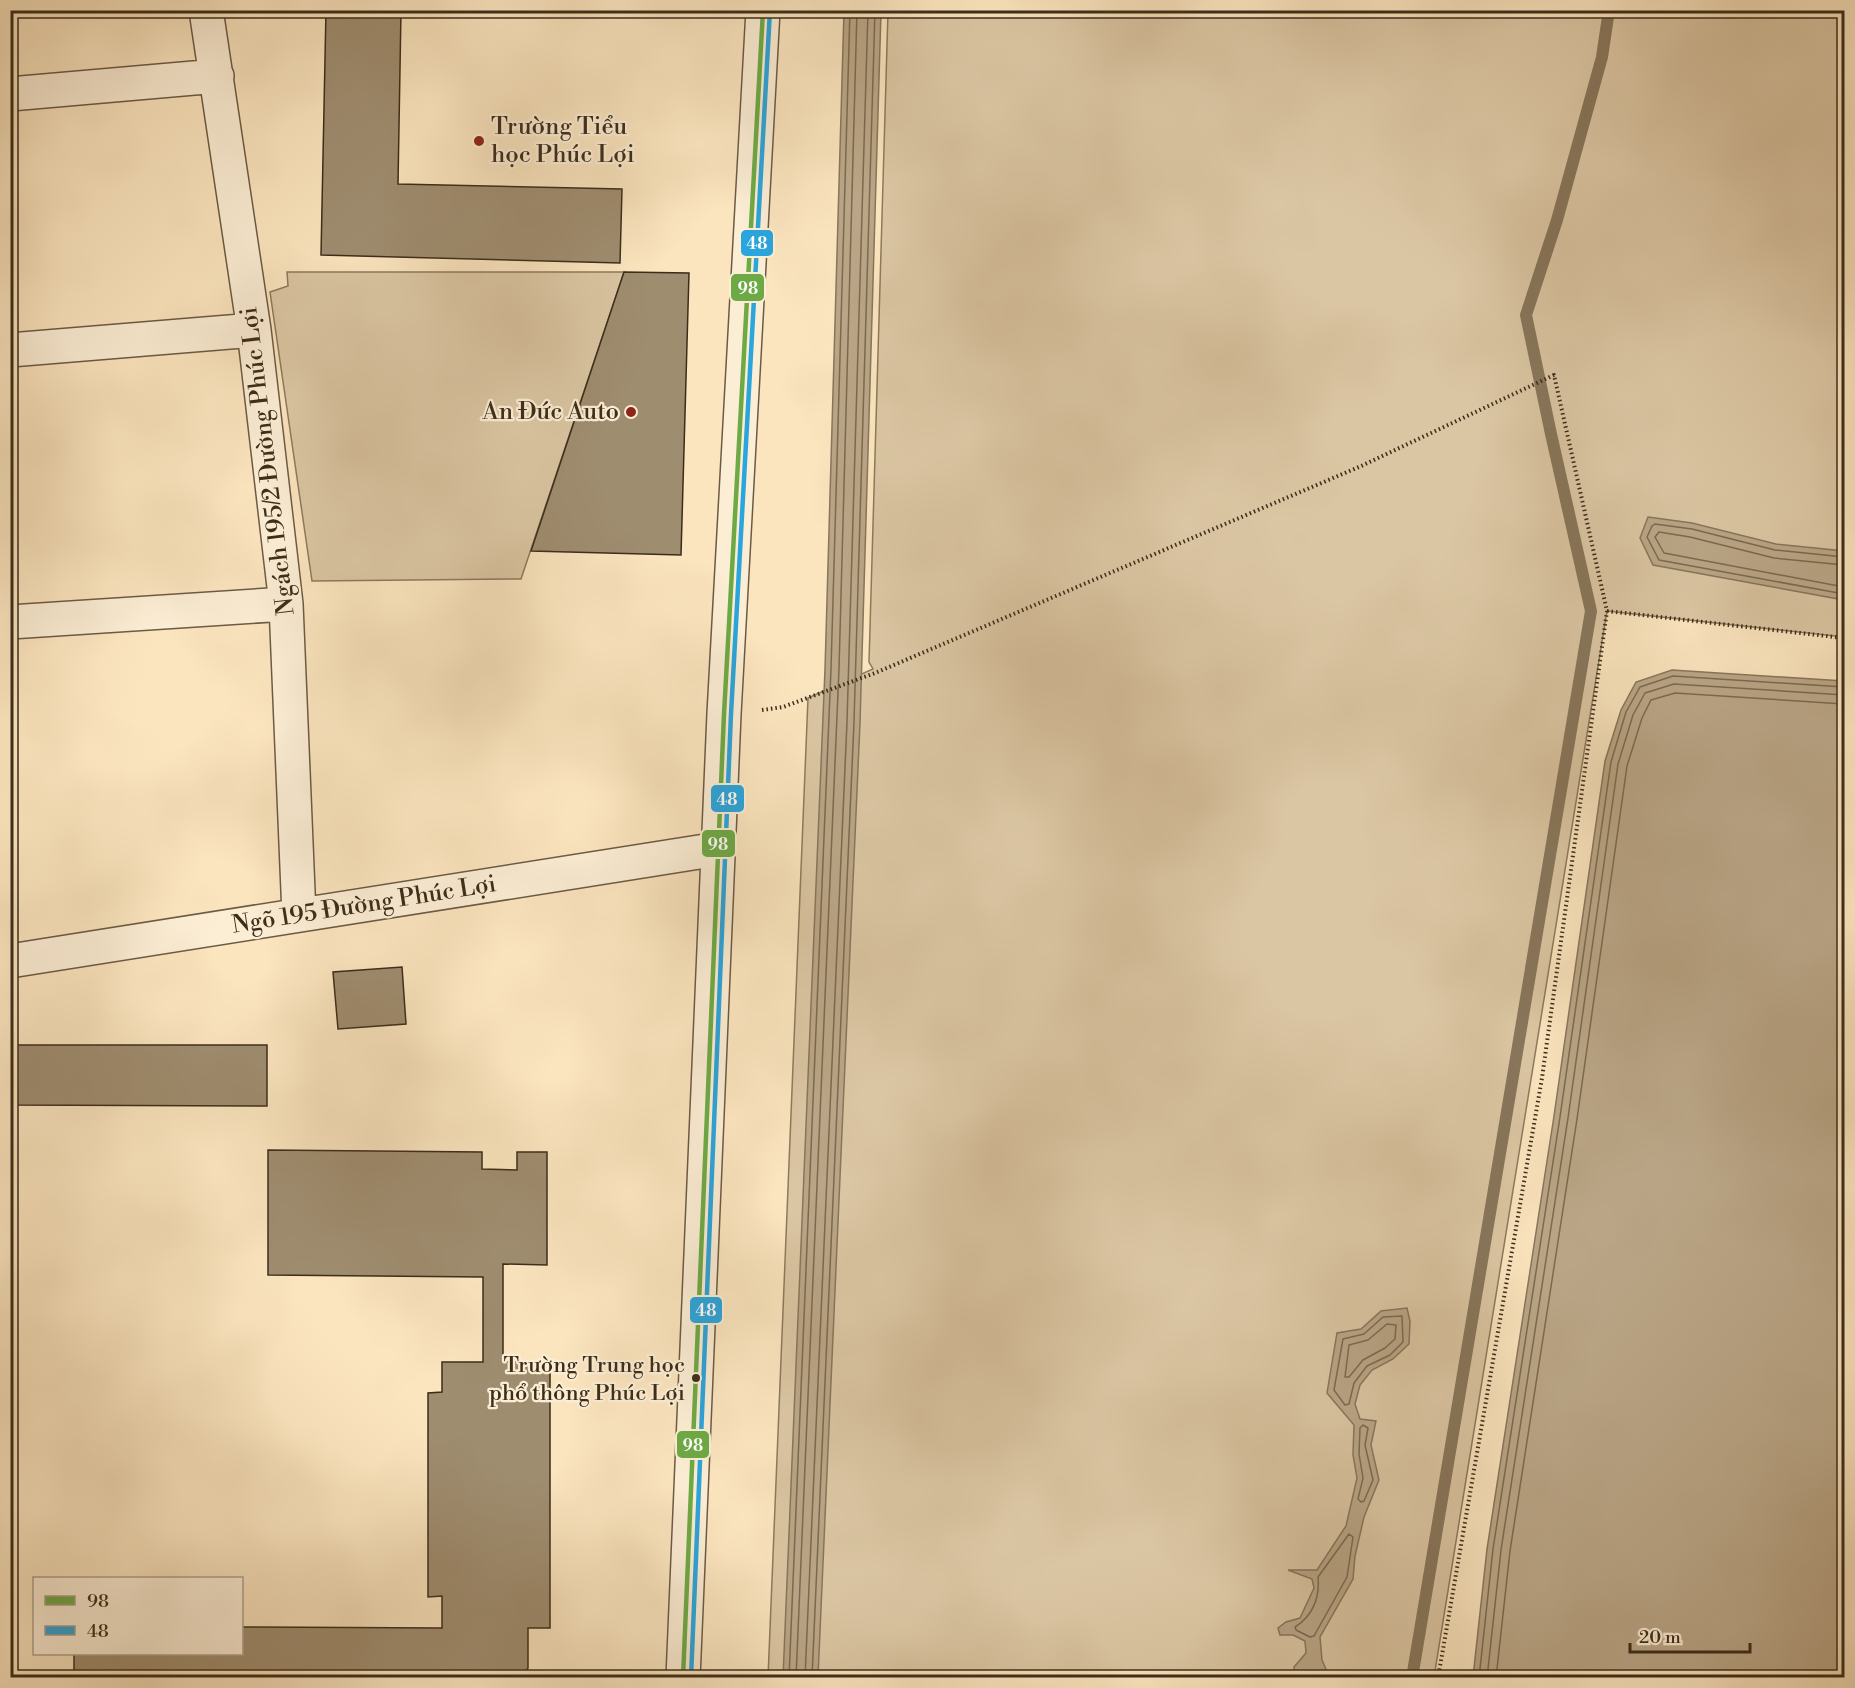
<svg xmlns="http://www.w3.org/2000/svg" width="1855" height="1688" font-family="'Libre Bodoni',serif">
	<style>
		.green { fill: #dbc6a3; stroke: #8c7a5e; stroke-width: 1.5 }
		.water { fill: #baa687; stroke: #88765b; stroke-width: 1.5 }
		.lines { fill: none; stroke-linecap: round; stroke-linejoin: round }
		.shore { stroke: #7b6a50; stroke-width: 1.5 }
		.stream { stroke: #88765b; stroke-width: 12 }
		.building { fill: #9f8d70; stroke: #3c2d1a; stroke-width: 1.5 }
		.minor-casing { stroke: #6c5b43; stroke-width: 36 }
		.path { stroke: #3c2d1a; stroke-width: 4; stroke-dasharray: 1.5 3; stroke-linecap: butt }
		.minor { stroke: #fceed5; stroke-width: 33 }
		.bus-1-casing { stroke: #fceed5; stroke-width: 9 }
		.bus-2-casing { stroke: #fceed5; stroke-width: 9 }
		.bus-1 { stroke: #6daa45; stroke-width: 4.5 }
		.bus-2 { stroke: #2aa5dd; stroke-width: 4.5 }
		.poi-dot { fill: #8f2418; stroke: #fceed5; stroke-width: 2 }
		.bus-dot { fill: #3c2d1a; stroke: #fceed5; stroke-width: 2 }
		.labels { text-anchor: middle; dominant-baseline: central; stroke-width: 4.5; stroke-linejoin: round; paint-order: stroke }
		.bus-label { font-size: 22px; fill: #3c2d1a; stroke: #fceed5; text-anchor: end }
		.poi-label { font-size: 24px; fill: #3c2d1a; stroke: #fceed5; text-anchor: start }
		.street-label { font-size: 24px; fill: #3c2d1a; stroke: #fceed5 }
		.line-badge { stroke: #fceed5; stroke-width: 2 }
		.badge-label { font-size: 16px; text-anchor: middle; font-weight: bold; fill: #fff }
	</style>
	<rect width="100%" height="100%" fill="#fbe5bf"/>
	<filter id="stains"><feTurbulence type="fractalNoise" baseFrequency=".00333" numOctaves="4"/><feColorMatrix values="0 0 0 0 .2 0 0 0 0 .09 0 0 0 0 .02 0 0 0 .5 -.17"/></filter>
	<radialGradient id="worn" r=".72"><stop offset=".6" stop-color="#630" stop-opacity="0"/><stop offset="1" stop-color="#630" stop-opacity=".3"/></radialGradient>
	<path class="green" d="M 888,11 L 1844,11 L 1844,637 L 1607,611 L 1434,1677 L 768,1678 L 808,698 L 873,669 L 869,662 Z
		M 287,272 L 624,272 L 521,579 L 312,581 L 270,292 L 288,286 Z"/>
	<path class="water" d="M 844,11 L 881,11 L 860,723 L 818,1677 L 783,1678 L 825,669 Z
		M 1648,517 L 1692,523 L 1776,544 L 1844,551 L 1844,600 L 1653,565 L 1640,538 Z
		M 1672,670 L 1844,681 L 1844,1677 L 1473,1677 L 1487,1549 L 1554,1116 L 1605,761 L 1621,710 L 1636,682 Z
		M 1407,1308 L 1410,1321 L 1409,1344 L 1393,1359 L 1372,1370 L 1360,1385 L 1355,1404 L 1360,1419 L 1376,1421 L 1371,1445 L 1379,1480 L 1364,1517 L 1355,1556 L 1353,1579 L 1320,1637 L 1322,1660 L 1329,1676 L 1328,1677 L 1294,1677 L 1294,1667 L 1306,1653 L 1305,1641 L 1293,1635 L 1280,1635 L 1278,1628 L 1286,1622 L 1300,1618 L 1314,1588 L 1312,1579 L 1288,1570 L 1317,1570 L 1346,1526 L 1357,1478 L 1353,1455 L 1354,1425 L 1327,1393 L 1337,1333 L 1361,1329 L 1381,1311 Z"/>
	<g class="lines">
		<path class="shore" d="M 1844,557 L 1775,550 L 1692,529 L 1655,524 L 1652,526 L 1647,537 L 1659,560 L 1844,594
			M 1844,565 L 1774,558 L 1690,537 L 1659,532 L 1655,537 L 1664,553 L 1844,587
			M 1402,1316 L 1403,1342 L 1390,1355 L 1367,1366 L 1354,1383 L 1349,1404 L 1345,1405 L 1334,1390 L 1343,1339 L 1364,1334 L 1383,1317 Z
			M 1387,1324 L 1396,1325 L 1395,1339 L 1385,1348 L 1363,1360 L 1349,1377 L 1345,1377 L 1349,1345 L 1368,1340 Z
			M 1363,1425 L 1368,1428 L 1365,1445 L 1373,1480 L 1364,1501 L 1361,1502 L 1358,1499 L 1363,1478 L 1359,1454 L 1360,1428 Z
			M 1349,1534 L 1353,1537 L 1347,1577 L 1314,1636 L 1310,1637 L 1296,1630 L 1295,1627 C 1313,1616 1320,1597 1318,1577 Z
			M 789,1678 L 831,669 L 850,10
			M 796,1678 L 839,669 L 857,10
			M 805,1678 L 847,722 L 868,10
			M 812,1678 L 854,722 L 875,10
			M 1479,1678 L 1493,1549 L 1560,1117 L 1611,762 L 1626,712 L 1640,687 L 1673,676 L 1844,687
			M 1487,1678 L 1501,1550 L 1568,1118 L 1618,764 L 1633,715 L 1645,693 L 1674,684 L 1844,695
			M 1496,1678 L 1510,1551 L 1577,1119 L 1627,766 L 1642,718 L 1651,700 L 1675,693 L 1844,704"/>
		<path class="stream" d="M 1412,1678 L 1591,611 L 1551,434 L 1526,315 L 1557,220 L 1602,57 L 1609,10"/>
	</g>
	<path class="building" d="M 326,10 L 401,10 L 398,184 L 622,189 L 620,263 L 321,255 Z
		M 624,272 L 689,273 L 681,555 L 531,551 Z
		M 402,967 L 406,1024 L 338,1029 L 333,972 Z
		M 10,1045 L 267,1045 L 267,1106 L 10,1105 Z
		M 268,1150 L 482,1152 L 482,1169 L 517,1170 L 517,1152 L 547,1152 L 547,1265 L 503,1264 L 503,1362 L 550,1361 L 550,1628 L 528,1628 L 528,1668 L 520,1678 L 74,1678 L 74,1654 L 242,1654 L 242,1627 L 442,1628 L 442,1596 L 428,1597 L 428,1393 L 442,1392 L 442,1362 L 483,1362 L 483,1277 L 268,1275 Z"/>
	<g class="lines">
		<defs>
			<path id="minor" d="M 206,10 L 254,330 L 286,604 L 299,915
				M 10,94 L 217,76
				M 10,350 L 254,330
				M 10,622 L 286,604
				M 10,961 L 718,849
				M 683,1678 L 724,714 L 763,10"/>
		</defs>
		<use href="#minor" class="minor-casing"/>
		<path class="path" d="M 1607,611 L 1844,638
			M 762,710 L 783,707 L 875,673 L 1359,467 L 1554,375 L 1607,611 L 1542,1078 L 1438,1678"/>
		<use href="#minor" class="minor"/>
		<defs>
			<path id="bus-1" d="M 683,1678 L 724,714 L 763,10"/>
			<path id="bus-2" d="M 691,1678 L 731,714 L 770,10"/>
		</defs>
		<use href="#bus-1" class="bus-1-casing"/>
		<use href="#bus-2" class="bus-2-casing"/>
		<use href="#bus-1" class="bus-1"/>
		<use href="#bus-2" class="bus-2"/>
	</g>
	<g class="poi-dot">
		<circle cx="479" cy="141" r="6"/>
		<circle cx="631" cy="412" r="6"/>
	</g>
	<circle class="bus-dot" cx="696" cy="1378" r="5"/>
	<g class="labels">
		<g class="bus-label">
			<text x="685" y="1365">Trường Trung học<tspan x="685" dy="28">phổ thông Phúc Lợi</tspan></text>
		</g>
		<g class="poi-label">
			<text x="491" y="127">Trường Tiểu<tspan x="491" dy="28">học Phúc Lợi</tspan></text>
			<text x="619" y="412" text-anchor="end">An Đức Auto</text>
		</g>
		<g class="street-label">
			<text transform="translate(268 461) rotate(-97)">Ngách 195/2 Đường Phúc Lợi</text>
			<text transform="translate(364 905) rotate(-9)">Ngõ 195 Đường Phúc Lợi</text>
		</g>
	</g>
	<g class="line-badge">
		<rect x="740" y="229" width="34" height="28" rx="6" fill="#2aa5dd"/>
		<rect x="730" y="273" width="35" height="29" rx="6" fill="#6daa45"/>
		<rect x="710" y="784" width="35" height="29" rx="6" fill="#2aa5dd"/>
		<rect x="701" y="829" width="35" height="29" rx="6" fill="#6daa45"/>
		<rect x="689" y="1296" width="34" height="28" rx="6" fill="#2aa5dd"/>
		<rect x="676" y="1430" width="34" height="29" rx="6" fill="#6daa45"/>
	</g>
	<g class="badge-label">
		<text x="757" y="249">48</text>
		<text x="748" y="294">98</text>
		<text x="727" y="805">48</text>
		<text x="718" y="850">98</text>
		<text x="706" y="1316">48</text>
		<text x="693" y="1451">98</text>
	</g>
	<rect width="1855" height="1688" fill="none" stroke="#fbe5bf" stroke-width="36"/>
	<rect x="12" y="12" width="1831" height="1664" fill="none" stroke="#3c2d1a" stroke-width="3"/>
	<rect x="18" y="18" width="1819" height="1652" fill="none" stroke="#3c2d1a" stroke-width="1.5"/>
	<rect x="33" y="1577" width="210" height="78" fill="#fceed5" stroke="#afa18a" stroke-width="1.5"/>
	<rect x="45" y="1596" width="30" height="9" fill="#6daa45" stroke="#afa18a" stroke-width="1.5"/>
	<text x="87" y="1607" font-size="18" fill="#3c2d1a">98</text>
	<rect x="45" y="1626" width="30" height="9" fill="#2aa5dd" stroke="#afa18a" stroke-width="1.5"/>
	<text x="87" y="1637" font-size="18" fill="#3c2d1a">48</text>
	<path d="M1630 1643v9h120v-9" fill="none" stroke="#3c2d1a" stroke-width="3"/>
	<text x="1639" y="1643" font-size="18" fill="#3c2d1a" stroke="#fceed5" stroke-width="4.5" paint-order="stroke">20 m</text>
	<rect width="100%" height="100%" filter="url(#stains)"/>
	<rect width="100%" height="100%" fill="url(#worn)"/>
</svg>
